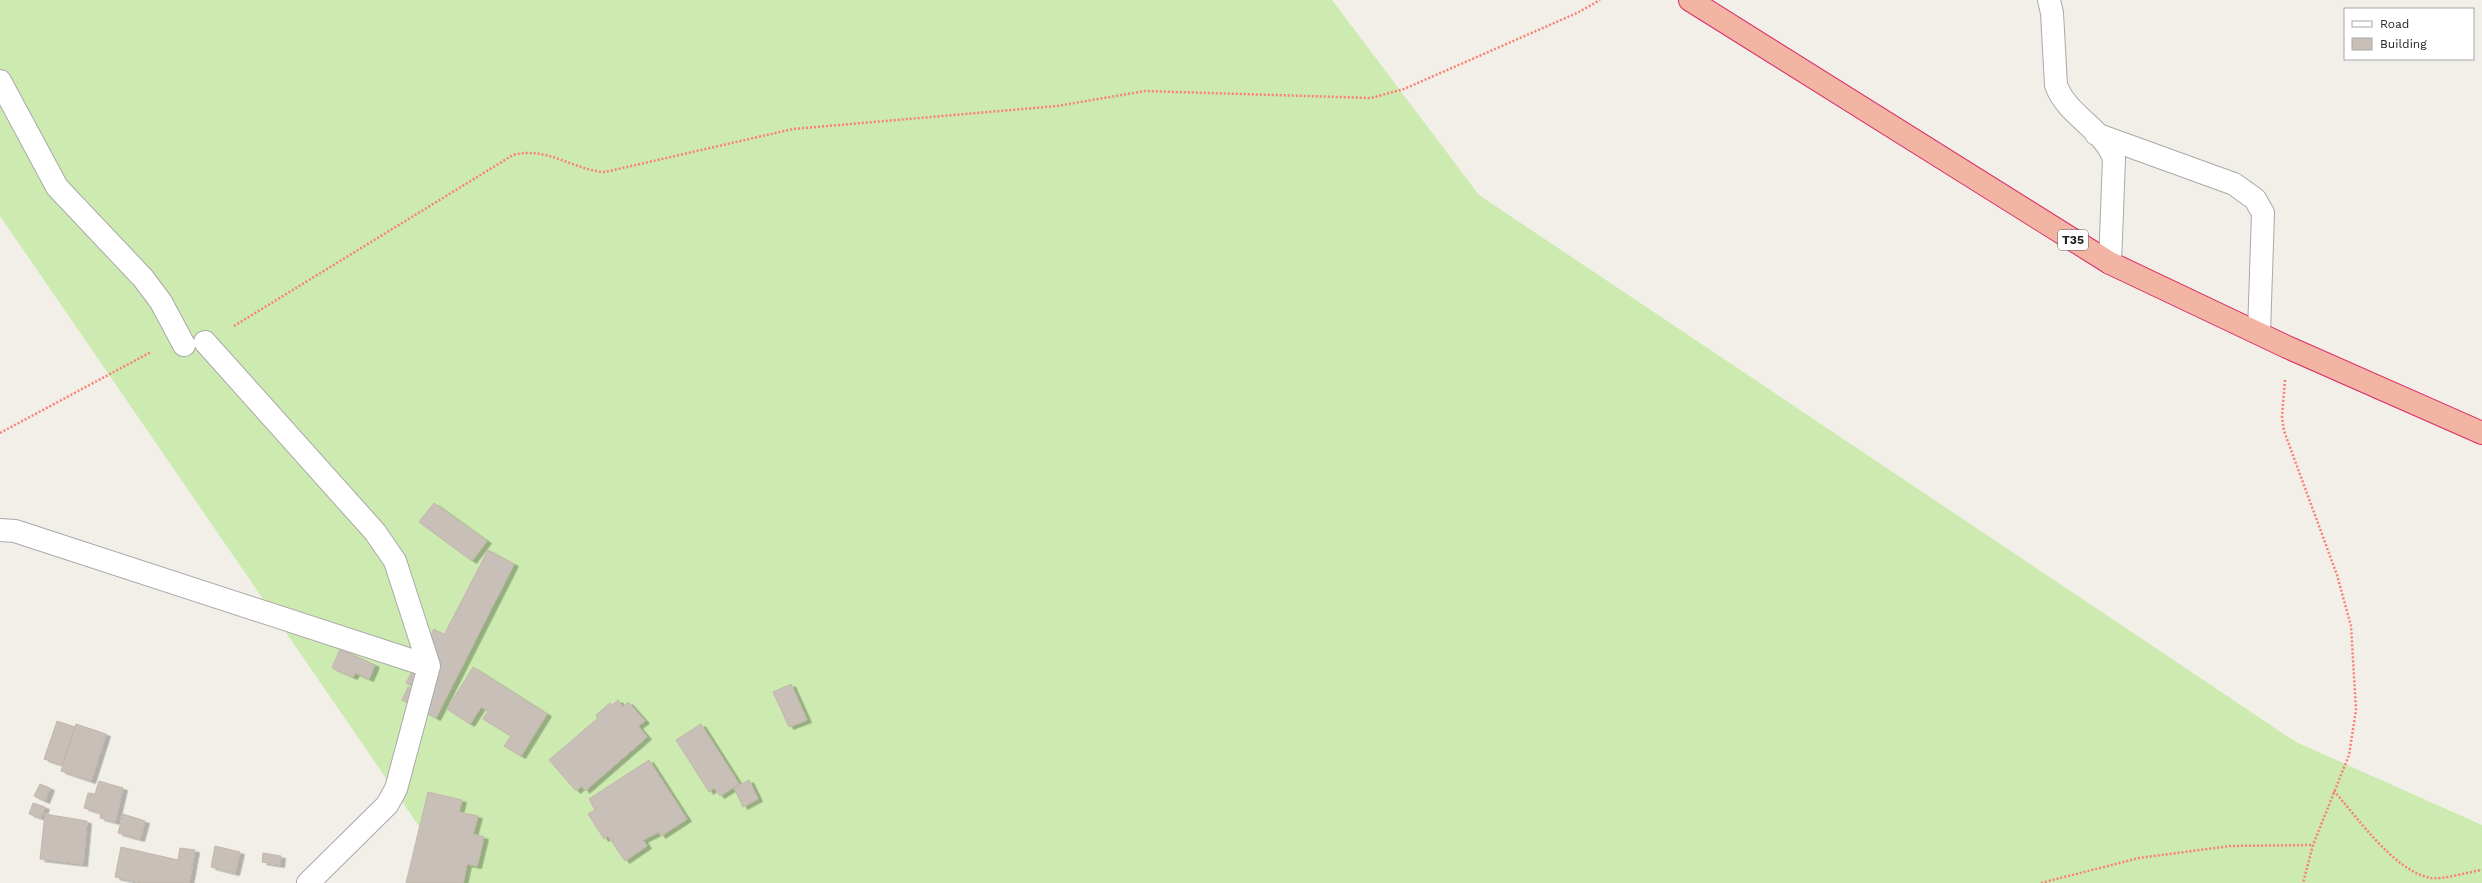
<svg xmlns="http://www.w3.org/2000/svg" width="2482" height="883" font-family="'Work Sans',sans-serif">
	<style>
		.grass { fill: #cdebb0 }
		.building { fill: #c7bfb8; stroke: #c4b6ab; filter: url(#shadow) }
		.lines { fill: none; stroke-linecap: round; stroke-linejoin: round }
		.minor-casing { stroke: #a9a9a9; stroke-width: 24 }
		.trunk-casing { stroke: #dc2a67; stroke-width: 24 }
		.path { stroke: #fa8072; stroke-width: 2.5; stroke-dasharray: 2 2; stroke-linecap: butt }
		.minor { stroke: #fff; stroke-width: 22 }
		.trunk { stroke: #f2b4a3; stroke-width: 22 }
		.labels { text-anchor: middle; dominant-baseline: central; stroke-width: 4; stroke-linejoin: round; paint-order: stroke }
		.shield { fill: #fff; stroke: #646464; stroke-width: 1 }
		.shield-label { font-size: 12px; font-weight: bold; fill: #222 }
	</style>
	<defs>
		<filter id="shadow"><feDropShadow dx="4.5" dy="2.5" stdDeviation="0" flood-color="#0004"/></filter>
	</defs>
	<rect width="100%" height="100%" fill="#f2efe9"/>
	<path class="grass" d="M 0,0 L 1332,0 L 1479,195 L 2296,742 L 2482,825 L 2482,883 L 458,883 L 0,216 Z"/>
	<path class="building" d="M 434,503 L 487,541 L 472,561 L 419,522 Z
		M 488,550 L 514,564 L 436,718 L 402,700 L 408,687 L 413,690 L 414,688 L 406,683 L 434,629 L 444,635 Z
		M 340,649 L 375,665 L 369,679 L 355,673 L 353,677 L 332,668 Z
		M 473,667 L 547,714 L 521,756 L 504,746 L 511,736 L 483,719 L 488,711 L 481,707 L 470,724 L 447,709 Z
		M 791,684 L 807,720 L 789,727 L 773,692 Z
		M 618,700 L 623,707 L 628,702 L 645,721 L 638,726 L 647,737 L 585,791 L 582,786 L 576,791 L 549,760 L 598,718 L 596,715 L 610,703 L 612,705 Z
		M 57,721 L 75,727 L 62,765 L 44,759 Z
		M 76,724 L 106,734 L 91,781 L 61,771 Z
		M 701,724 L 739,784 L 720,796 L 714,788 L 709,792 L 676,740 Z
		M 649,760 L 687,819 L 661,836 L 659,832 L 643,840 L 647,846 L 625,861 L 608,836 L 604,839 L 588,814 L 595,810 L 589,799 Z
		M 749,780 L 758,799 L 743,807 L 734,788 Z
		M 99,781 L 123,788 L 115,822 L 100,818 L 101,813 L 84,808 L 88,793 L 95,794 Z
		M 40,784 L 50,788 L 45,801 L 34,796 Z
		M 428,792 L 462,800 L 459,812 L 478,816 L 473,834 L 484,837 L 477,866 L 467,864 L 463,883 L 406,883 Z
		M 33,803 L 45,807 L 41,818 L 29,814 Z
		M 45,814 L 87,821 L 83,864 L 40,859 Z
		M 123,814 L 145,821 L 140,839 L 118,833 Z
		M 215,846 L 240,852 L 235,873 L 211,867 Z
		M 121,847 L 178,860 L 180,848 L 195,850 L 189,883 L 141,883 L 115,877 Z
		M 263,853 L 281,856 L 280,865 L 262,862 Z"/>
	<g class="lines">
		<defs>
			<path id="minor" d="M 2049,0 L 2052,13 L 2056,85 C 2067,116 2104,129 2114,159 L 2110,263
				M 0,81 L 57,187 L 143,278 L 161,302 L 184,345
				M 2096,134 L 2234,184 L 2255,199 L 2263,213 L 2259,333
				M 205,342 L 375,532 L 395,561 L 429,666 L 396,789 L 387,805 L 308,883
				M 0,530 L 15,531 L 429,666"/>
			<path id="trunk" d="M 1690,0 L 2110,263 L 2287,347 L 2482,433"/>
		</defs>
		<use href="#minor" class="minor-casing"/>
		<use href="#trunk" class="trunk-casing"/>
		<path class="path" d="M 234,326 L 513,155 C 548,146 572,170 605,172 L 793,129 L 1057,106 L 1145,91 L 1371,98 L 1404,89 L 1577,13 L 1600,0
			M 2285,380 L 2282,417 L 2284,431 L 2337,575 L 2351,626 L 2356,710 L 2349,755 L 2313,845 L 2303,883
			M 0,433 L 151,352
			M 2334,791 C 2357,817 2395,872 2431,878 C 2443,880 2468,872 2482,870
			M 2041,883 L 2139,858 L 2230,846 L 2313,845"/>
		<use href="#minor" class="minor"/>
		<use href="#trunk" class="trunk"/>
	</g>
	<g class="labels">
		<rect class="shield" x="2058" y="230" width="30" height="20" rx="3"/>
		<g class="shield-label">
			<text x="2073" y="240">T35</text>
		</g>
	</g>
	<rect x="2344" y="8" width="130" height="52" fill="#ffffff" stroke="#a7a7a7"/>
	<rect x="2352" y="21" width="20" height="6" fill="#ffffff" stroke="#a7a7a7"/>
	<text x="2380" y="28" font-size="12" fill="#222222">Road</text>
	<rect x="2352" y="38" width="20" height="12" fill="#c7bfb8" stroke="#a7a7a7"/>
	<text x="2380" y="48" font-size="12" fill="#222222">Building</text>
</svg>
